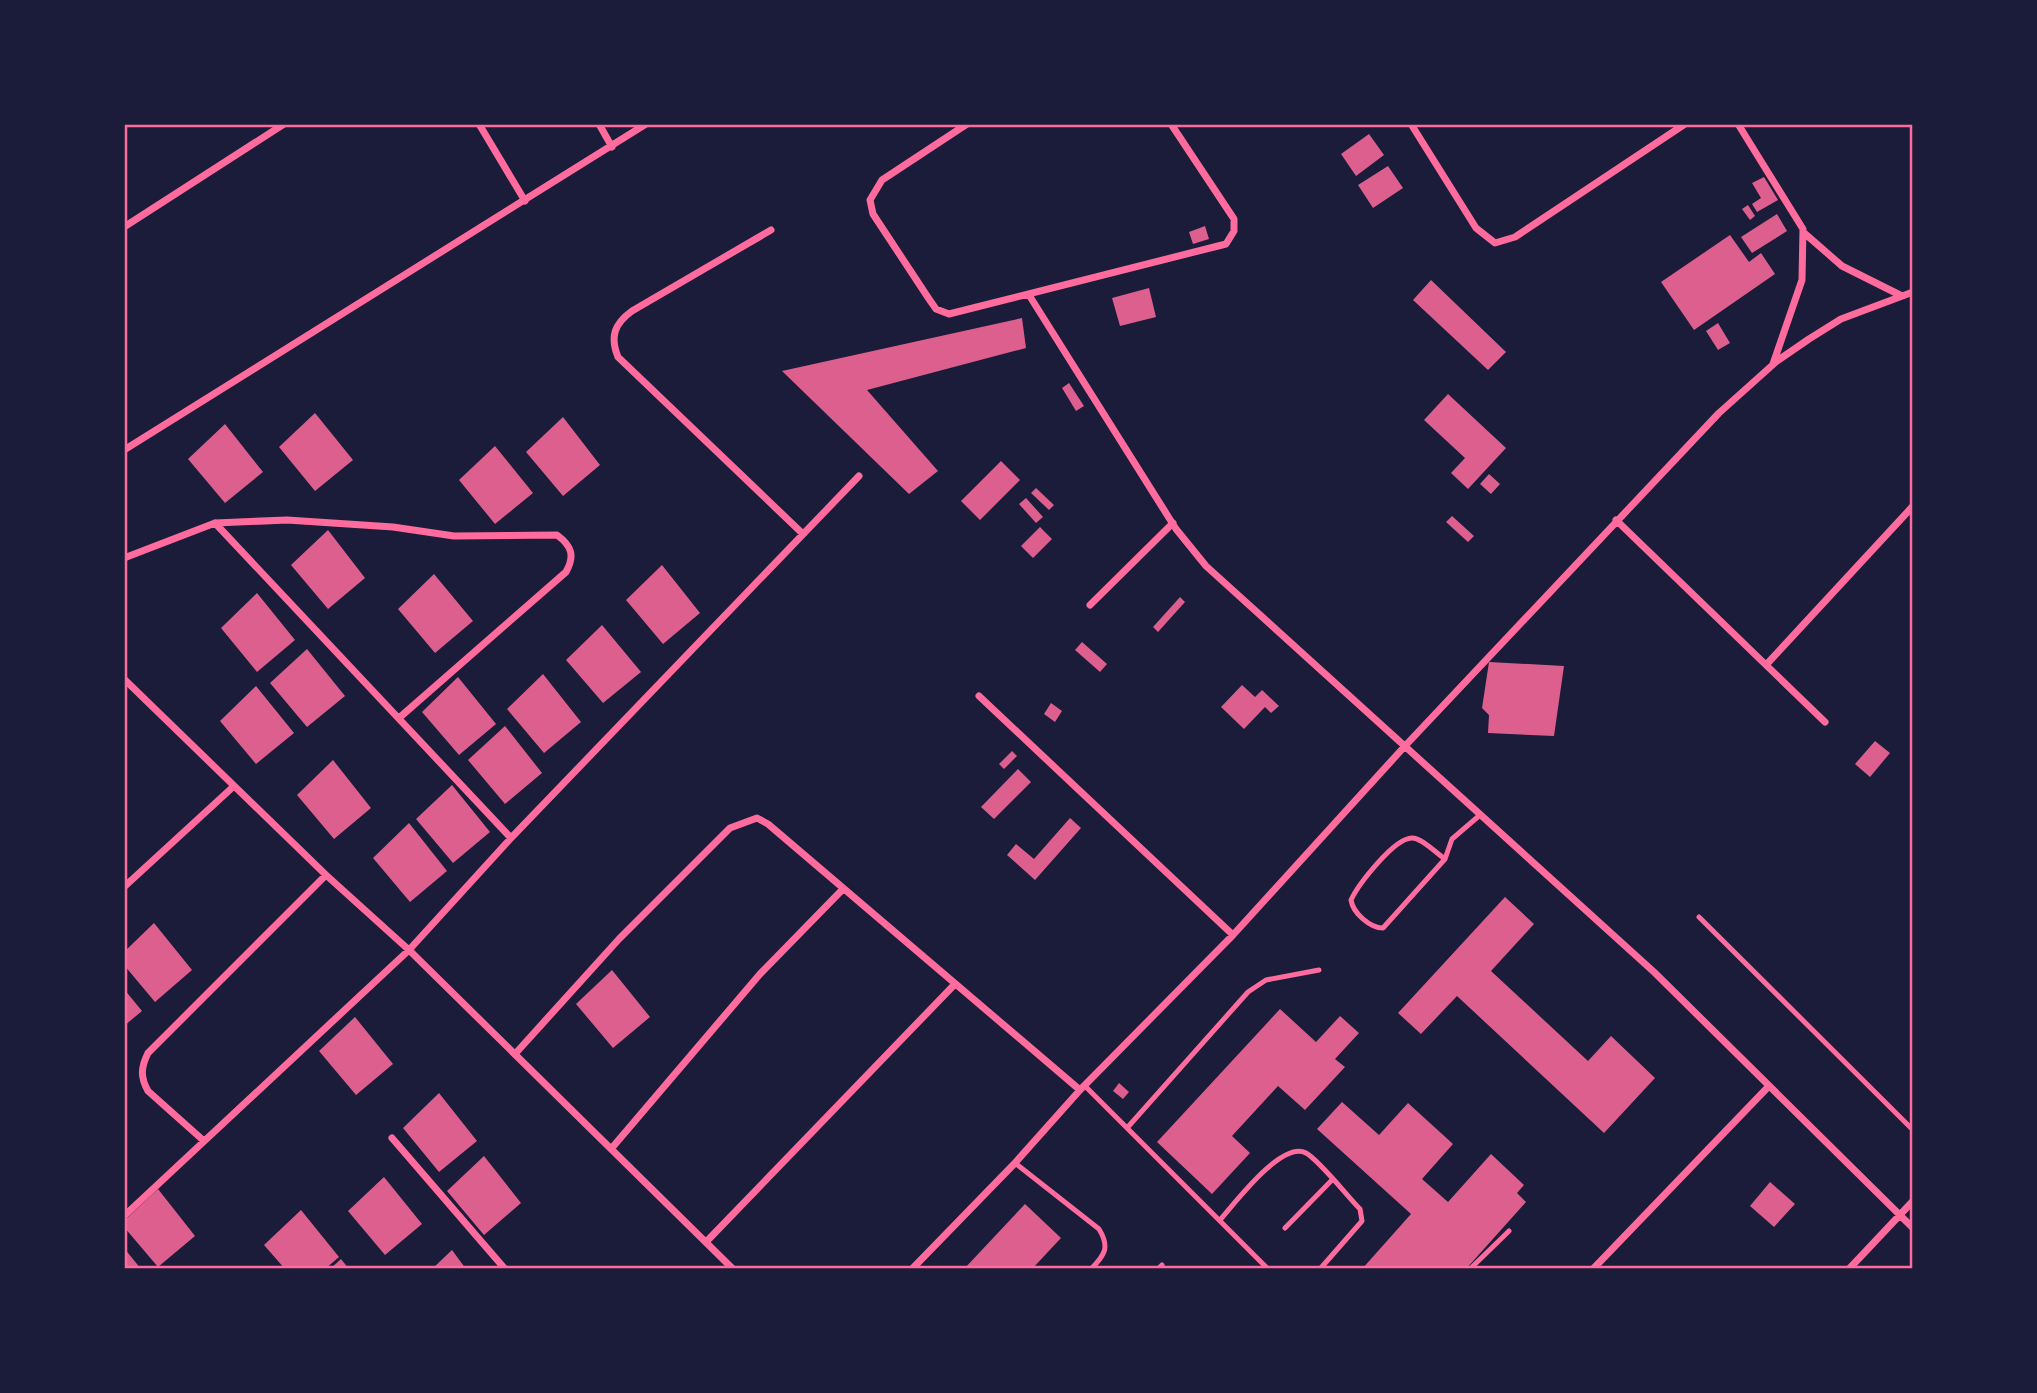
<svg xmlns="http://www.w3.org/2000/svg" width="2037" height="1393" font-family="'Nunito Sans',sans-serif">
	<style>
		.building { fill: #dd5f8e }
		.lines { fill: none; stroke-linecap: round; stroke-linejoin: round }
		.service { stroke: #ff6b9d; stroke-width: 5 }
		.minor { stroke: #ff6b9d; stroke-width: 7 }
		.neatline { fill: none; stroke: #ff6b9d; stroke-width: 2.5 }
	</style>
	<rect width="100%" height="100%" fill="#1b1b3a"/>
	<path class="building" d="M 1369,134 L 1384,155 L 1356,176 L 1341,154 Z
		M 1388,166 L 1403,188 L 1373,208 L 1358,185 Z
		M 1764,177 L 1778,200 L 1757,212 L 1752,204 L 1761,198 L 1752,183 Z
		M 1748,205 L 1755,216 L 1750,220 L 1742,209 Z
		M 1777,214 L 1787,231 L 1752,253 L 1741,237 Z
		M 1205,226 L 1209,239 L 1193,244 L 1189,232 Z
		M 1730,235 L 1749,262 L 1761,253 L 1775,274 L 1694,330 L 1661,282 Z
		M 1431,280 L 1506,352 L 1488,370 L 1413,300 Z
		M 1149,288 L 1156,317 L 1120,326 L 1112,298 Z
		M 1022,318 L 1026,348 L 867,390 L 938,471 L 909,494 L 782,371 Z
		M 1718,323 L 1730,343 L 1718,350 L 1706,331 Z
		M 1069,383 L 1084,406 L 1076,411 L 1062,388 Z
		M 1448,394 L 1506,448 L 1468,489 L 1451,473 L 1465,458 L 1424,420 Z
		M 315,413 L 353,460 L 315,491 L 279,447 Z
		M 563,417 L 600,465 L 563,496 L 526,452 Z
		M 225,424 L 263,472 L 225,503 L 188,459 Z
		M 495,446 L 533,493 L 495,524 L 459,480 Z
		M 1001,461 L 1020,480 L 980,520 L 961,501 Z
		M 1489,474 L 1500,484 L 1491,494 L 1480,484 Z
		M 1036,488 L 1054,505 L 1049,510 L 1031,493 Z
		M 1026,498 L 1043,517 L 1036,523 L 1019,504 Z
		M 1452,516 L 1474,536 L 1468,542 L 1446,522 Z
		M 1040,527 L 1052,539 L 1033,558 L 1021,546 Z
		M 328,530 L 365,578 L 328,609 L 291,565 Z
		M 662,565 L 700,613 L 663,644 L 626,600 Z
		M 434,574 L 473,621 L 435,653 L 398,609 Z
		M 257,593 L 295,640 L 257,672 L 221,628 Z
		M 1180,597 L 1185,602 L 1158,632 L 1153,627 Z
		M 602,625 L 641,672 L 603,703 L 566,660 Z
		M 1082,642 L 1107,664 L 1100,672 L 1075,650 Z
		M 307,649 L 345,696 L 307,727 L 270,683 Z
		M 1489,662 L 1564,666 L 1554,736 L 1488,733 L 1489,715 L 1482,708 Z
		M 543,674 L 581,722 L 544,753 L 507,709 Z
		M 458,677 L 496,724 L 459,755 L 422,712 Z
		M 1242,685 L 1255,697 L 1262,690 L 1279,706 L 1271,713 L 1265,707 L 1244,729 L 1221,707 Z
		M 256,686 L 294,733 L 256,764 L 220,721 Z
		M 1051,703 L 1062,711 L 1055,722 L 1044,714 Z
		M 505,726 L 542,773 L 505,804 L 468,760 Z
		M 1875,741 L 1890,753 L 1870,777 L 1855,764 Z
		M 1012,751 L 1017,756 L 1004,769 L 999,764 Z
		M 333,760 L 371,808 L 334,839 L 297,795 Z
		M 1018,769 L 1031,782 L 994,819 L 981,807 Z
		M 452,785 L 490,832 L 453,863 L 416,819 Z
		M 1070,818 L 1081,828 L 1035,880 L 1007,855 L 1016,844 L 1034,859 Z
		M 409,823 L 447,871 L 410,902 L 373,858 Z
		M 1505,897 L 1534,924 L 1491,971 L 1588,1061 L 1611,1036 L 1655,1078 L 1604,1133 L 1457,996 L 1421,1034 L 1398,1013 Z
		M 154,923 L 192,970 L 155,1002 L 124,965 L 124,952 Z
		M 612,970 L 650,1017 L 613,1048 L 576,1004 Z
		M 124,989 L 142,1011 L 124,1026 Z
		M 1280,1009 L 1316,1042 L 1340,1016 L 1359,1033 L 1335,1059 L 1345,1067 L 1305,1110 L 1278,1086 L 1232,1136 L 1250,1153 L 1212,1194 L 1157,1142 Z
		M 355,1017 L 393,1064 L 356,1095 L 319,1051 Z
		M 1119,1083 L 1129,1092 L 1123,1099 L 1113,1091 Z
		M 439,1093 L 477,1141 L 439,1172 L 403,1128 Z
		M 1342,1102 L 1379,1135 L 1408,1103 L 1453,1144 L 1422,1179 L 1448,1202 L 1491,1154 L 1524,1185 L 1517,1193 L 1526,1202 L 1466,1269 L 1362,1269 L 1411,1214 L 1317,1129 Z
		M 484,1156 L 521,1203 L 484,1235 L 447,1191 Z
		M 384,1177 L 422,1224 L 385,1255 L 348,1211 Z
		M 1770,1182 L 1795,1204 L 1774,1227 L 1750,1206 Z
		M 158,1189 L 195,1236 L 158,1267 L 124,1227 L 124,1221 Z
		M 1025,1204 L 1061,1238 L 1032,1269 L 964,1269 Z
		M 301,1210 L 339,1257 L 325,1269 L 285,1269 L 264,1245 Z
		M 124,1248 L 141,1269 L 124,1269 Z
		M 452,1250 L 466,1269 L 432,1269 Z
		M 341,1259 L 349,1269 L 330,1269 Z"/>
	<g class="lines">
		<path class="service" d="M 1445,859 C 1436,853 1422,838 1412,838 C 1394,838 1358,885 1351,900 C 1353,913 1370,928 1383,928 L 1445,859 L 1452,839 L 1480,815
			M 1699,917 L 1913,1130
			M 1085,1086 L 1268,1269
			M 1127,1128 L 1248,992 L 1266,980 L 1319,970
			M 1015,1163 L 1099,1229 C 1110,1247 1105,1255 1091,1269
			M 1220,1220 C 1235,1203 1282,1140 1306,1153 C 1319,1160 1348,1197 1360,1209 L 1362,1221 L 1320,1269
			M 1285,1228 L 1332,1180
			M 1158,1269 L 1162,1265
			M 1470,1269 L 1509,1231"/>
		<path class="minor" d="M 479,124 L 525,201
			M 599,124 L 612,147
			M 967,124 L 882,180 L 870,200 L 873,214 L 929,299 L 936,309 L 949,314 L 1226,244 L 1234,231 L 1234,219 L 1171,124
			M 1411,124 L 1476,228 L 1495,243 L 1515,237 L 1685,124
			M 1738,124 L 1803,229 L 1802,280 L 1773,364
			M 124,227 L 284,124
			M 771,230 L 632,311 C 614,324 610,337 618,357 L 803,534
			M 1803,232 L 1842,266 L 1900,295
			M 1029,295 L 1176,529 L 1206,566 L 1654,972 L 1913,1228
			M 124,450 L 646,124
			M 1616,520 L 1825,722
			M 215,523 L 511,838
			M 124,558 L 215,523 L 287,520 L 393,527 L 454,536 L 557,535 C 572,546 575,556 566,572 L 399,718
			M 1090,605 L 1173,523
			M 1766,665 L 1913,506
			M 124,679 L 326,875 L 409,950 L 733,1269
			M 979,696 L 1233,935
			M 124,887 L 234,786
			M 515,1054 L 619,939 L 730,828 L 757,818 L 768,824 L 1080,1090
			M 392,1138 L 505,1269
			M 204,1141 L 148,1091 C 140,1077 141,1067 148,1053 L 326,875
			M 611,1149 L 760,974 L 843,889
			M 124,1216 L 409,950 L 511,838 L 859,476
			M 707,1241 L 955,984
			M 912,1269 L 1015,1163 L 1080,1090 L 1233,935 L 1405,746 L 1719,413 L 1777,361 L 1809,339 L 1841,319 L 1913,292
			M 1593,1269 L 1769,1086
			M 1849,1269 L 1913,1201"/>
	</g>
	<rect width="2037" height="1393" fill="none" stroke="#1b1b3a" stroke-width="252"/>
	<rect x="126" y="126" width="1785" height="1141" class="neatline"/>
</svg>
